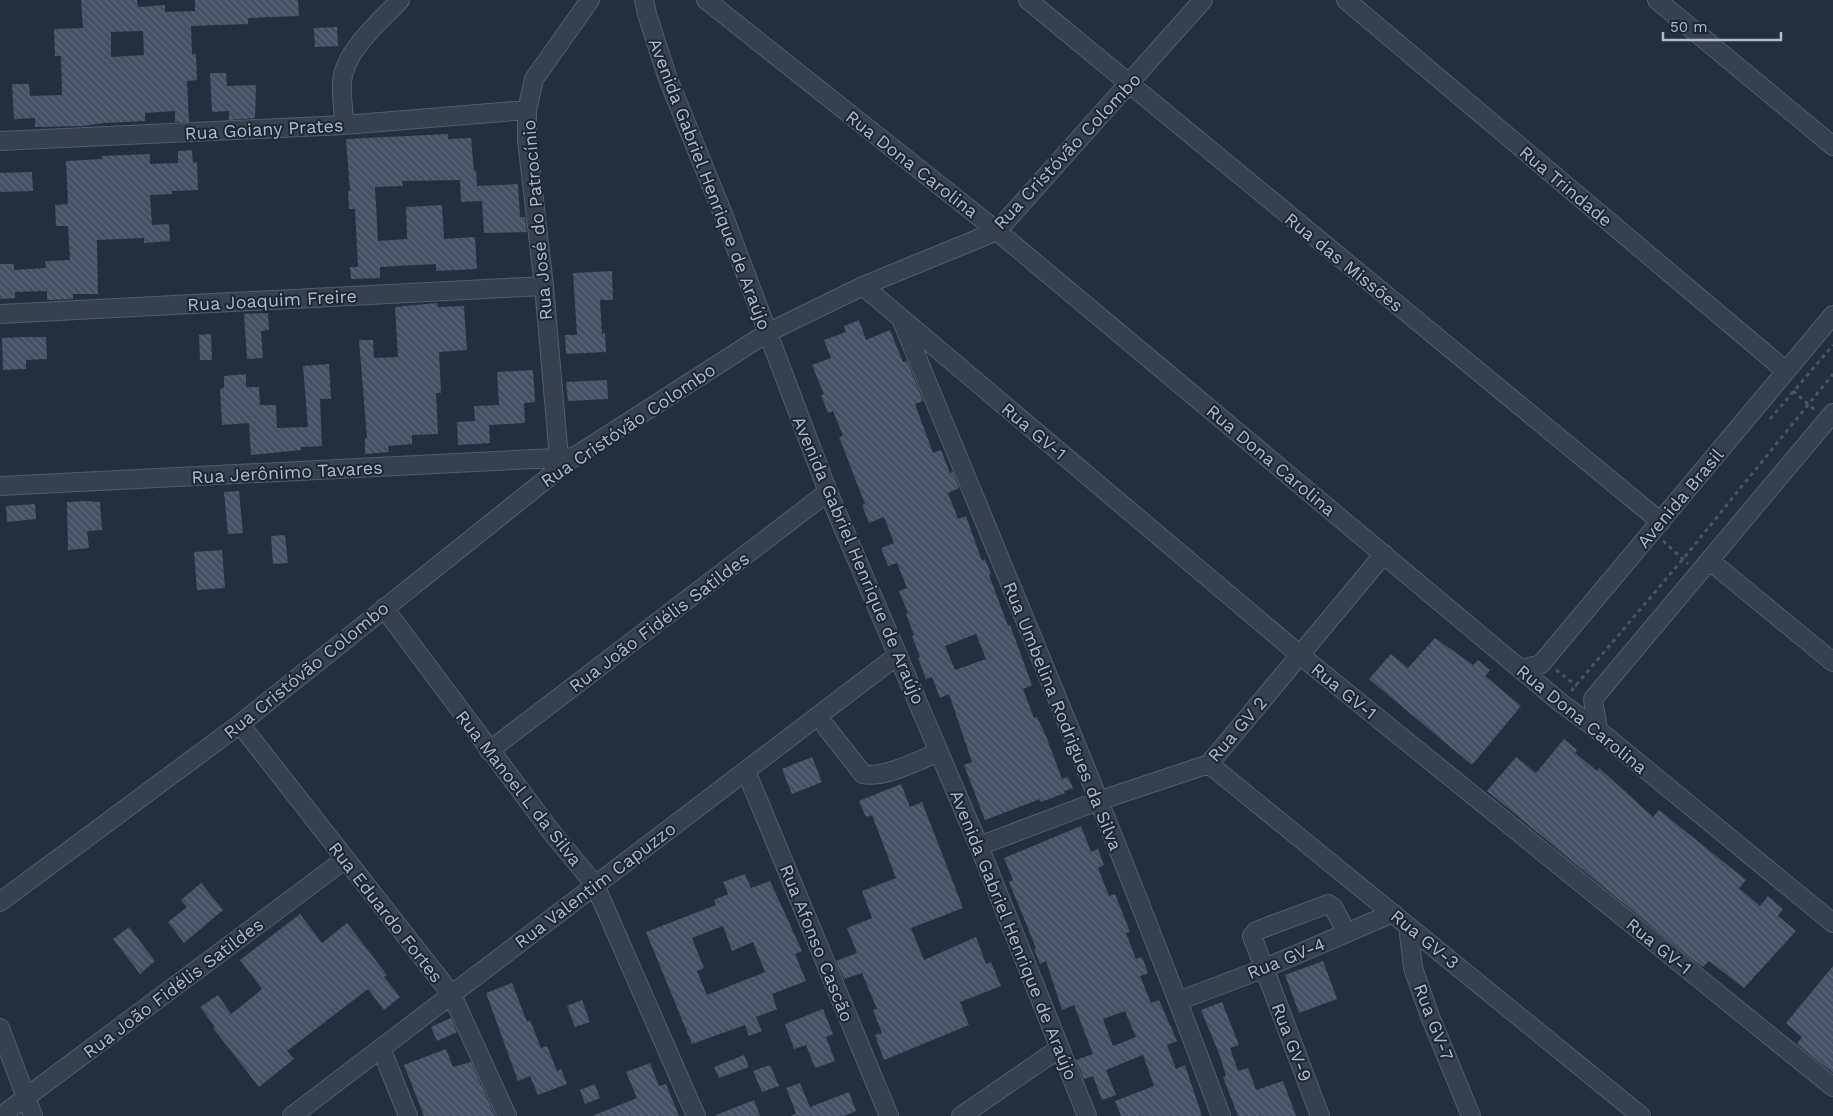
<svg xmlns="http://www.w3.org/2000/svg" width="1833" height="1116" font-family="'Work Sans',sans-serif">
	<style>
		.building { fill: url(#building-back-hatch); fill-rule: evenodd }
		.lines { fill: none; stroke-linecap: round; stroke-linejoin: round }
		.minor-casing { stroke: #535e6c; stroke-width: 20 }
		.path { stroke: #415a5d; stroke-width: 3; stroke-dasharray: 4 4; stroke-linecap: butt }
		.minor { stroke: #35414e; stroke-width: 18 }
		.labels { text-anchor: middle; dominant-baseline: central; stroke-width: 4; stroke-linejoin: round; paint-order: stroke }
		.street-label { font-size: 18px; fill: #b1bbca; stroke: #1a2633 }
	</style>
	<defs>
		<pattern id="building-back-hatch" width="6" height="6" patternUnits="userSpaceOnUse" patternTransform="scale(1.25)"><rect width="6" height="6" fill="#425163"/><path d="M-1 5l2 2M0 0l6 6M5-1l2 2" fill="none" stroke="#5b6878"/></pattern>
	</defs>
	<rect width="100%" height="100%" fill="#212f3f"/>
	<path class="building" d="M 81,0 L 137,0 L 138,7 L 165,5 L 165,12 L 195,11 L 195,0 L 298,0 L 299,16 L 248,18 L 248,24 L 191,26 L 192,54 L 196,54 L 197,80 L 187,81 L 189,122 L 175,122 L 175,111 L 145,113 L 145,121 L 104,123 L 83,126 L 35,127 L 35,118 L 14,119 L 12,84 L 29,84 L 30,96 L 62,95 L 61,56 L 55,56 L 54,29 L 83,28 ZM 143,31 L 144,55 L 111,57 L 111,32 Z
		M 337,27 L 338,46 L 315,47 L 314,28 Z
		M 210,73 L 226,73 L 227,86 L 256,85 L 255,118 L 229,120 L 229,111 L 212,112 Z
		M 448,134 L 448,139 L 471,138 L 474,171 L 476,170 L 477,186 L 518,184 L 520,217 L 525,217 L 527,232 L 484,233 L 482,201 L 461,202 L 460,180 L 402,181 L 403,186 L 375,187 L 378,241 L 407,239 L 406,207 L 442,205 L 444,239 L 475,237 L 477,269 L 436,271 L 436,264 L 380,267 L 380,278 L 351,279 L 350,267 L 358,267 L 355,209 L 349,209 L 348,191 L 350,191 L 346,139 Z
		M 192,150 L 193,163 L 197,162 L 198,190 L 172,191 L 172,194 L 150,195 L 152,225 L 169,224 L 170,241 L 144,243 L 144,238 L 97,240 L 98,294 L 73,294 L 73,299 L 47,300 L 47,291 L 15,292 L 15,298 L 0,299 L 0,264 L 14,264 L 14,270 L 46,268 L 45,261 L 70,260 L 68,226 L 56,226 L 55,205 L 68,204 L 66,161 L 102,159 L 102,156 L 150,154 L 150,164 L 178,163 L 178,151 Z
		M 32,172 L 33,191 L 0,192 L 0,173 Z
		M 612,271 L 613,300 L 600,300 L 602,334 L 605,333 L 606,352 L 566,354 L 565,335 L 577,335 L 573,273 Z
		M 437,303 L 438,307 L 464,306 L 467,350 L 439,352 L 441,393 L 436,393 L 438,434 L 412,435 L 412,444 L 388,446 L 389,452 L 365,454 L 365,438 L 367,438 L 359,340 L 373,340 L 374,358 L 398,357 L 395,307 Z
		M 268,313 L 269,330 L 261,331 L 263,358 L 247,359 L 244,314 Z
		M 859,320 L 866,340 L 890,330 L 903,362 L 907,361 L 923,401 L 915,404 L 933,453 L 941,450 L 950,473 L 953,472 L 959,488 L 948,493 L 958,519 L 966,516 L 982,561 L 985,559 L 991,574 L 989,575 L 1008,626 L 1010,625 L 1032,685 L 1023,689 L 1034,718 L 1037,717 L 1046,736 L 1062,779 L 1068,777 L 1073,788 L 1064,791 L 1065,793 L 1041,802 L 1040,799 L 985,820 L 964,765 L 972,762 L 949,694 L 940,698 L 932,677 L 926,679 L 918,658 L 920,657 L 912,636 L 914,635 L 906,614 L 908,613 L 899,591 L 907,588 L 897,563 L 888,566 L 881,548 L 894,543 L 884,517 L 869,523 L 862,505 L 865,504 L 839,437 L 843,436 L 833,411 L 828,413 L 821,395 L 824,394 L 812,365 L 831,358 L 824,340 L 846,332 L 844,326 ZM 976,634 L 986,659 L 955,670 L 945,646 Z
		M 211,334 L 212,360 L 200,360 L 199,335 Z
		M 25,337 L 46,337 L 47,359 L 26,360 L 26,369 L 3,370 L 2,338 Z
		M 329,364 L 331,399 L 320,399 L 322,446 L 301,447 L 301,450 L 251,455 L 249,423 L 222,425 L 220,389 L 224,388 L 224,376 L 246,374 L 246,387 L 259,387 L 260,405 L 276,405 L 277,428 L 308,427 L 303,366 Z
		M 533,370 L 535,402 L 524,403 L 525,423 L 489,425 L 490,443 L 458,445 L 457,422 L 475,421 L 474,406 L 499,405 L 497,372 Z
		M 607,380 L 608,399 L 568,401 L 566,382 Z
		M 239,491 L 243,533 L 228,534 L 224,492 Z
		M 85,501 L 100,502 L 102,530 L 87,531 L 89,548 L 68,550 L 67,502 Z
		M 35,504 L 36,519 L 7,522 L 6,506 Z
		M 285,535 L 288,563 L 273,564 L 271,536 Z
		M 222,550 L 225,588 L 197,590 L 194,552 Z
		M 1435,638 L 1473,665 L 1478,660 L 1490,670 L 1485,676 L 1521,706 L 1472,765 L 1369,679 L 1391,654 L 1408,668 Z
		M 1564,739 L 1577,750 L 1575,753 L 1597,771 L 1599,768 L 1653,817 L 1659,810 L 1746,880 L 1739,888 L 1760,906 L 1768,896 L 1783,909 L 1778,916 L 1796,931 L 1744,988 L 1709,961 L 1703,967 L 1684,953 L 1487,791 L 1516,757 L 1536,773 Z
		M 812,757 L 822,782 L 792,794 L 782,769 Z
		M 901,784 L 910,807 L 922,802 L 963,908 L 911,928 L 924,960 L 976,937 L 986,964 L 991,962 L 1001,986 L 960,1002 L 969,1025 L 884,1060 L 875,1035 L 882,1033 L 873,1010 L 877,1009 L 862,973 L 844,979 L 836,961 L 857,953 L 847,928 L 872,918 L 862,891 L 896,878 L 872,815 L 866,817 L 859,801 Z
		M 1081,826 L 1091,852 L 1098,849 L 1104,865 L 1098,868 L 1109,896 L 1115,894 L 1130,932 L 1126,933 L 1136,959 L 1142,957 L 1148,973 L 1140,976 L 1151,1003 L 1159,1000 L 1177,1041 L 1167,1045 L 1176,1069 L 1185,1065 L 1202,1116 L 1121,1116 L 1115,1101 L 1154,1086 L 1143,1055 L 1106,1070 L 1116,1095 L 1102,1100 L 1093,1076 L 1084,1079 L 1076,1060 L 1093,1054 L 1074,1005 L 1062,1010 L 1046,961 L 1040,964 L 1034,949 L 1036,948 L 1009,882 L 1013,880 L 1004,858 ZM 1125,1011 L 1136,1037 L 1113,1046 L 1103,1019 Z
		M 745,874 L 751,888 L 770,881 L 802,951 L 795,954 L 806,981 L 772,994 L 777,1009 L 756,1017 L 762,1031 L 749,1036 L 745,1025 L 692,1044 L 646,932 L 716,905 L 714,900 L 728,894 L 723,882 ZM 723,926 L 732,951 L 753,942 L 765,972 L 707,995 L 697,971 L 704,968 L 692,938 Z
		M 201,883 L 223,910 L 184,943 L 168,922 L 187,907 L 181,900 Z
		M 300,914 L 322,943 L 347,923 L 387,975 L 384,977 L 400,997 L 384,1010 L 368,989 L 287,1051 L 294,1059 L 259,1087 L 213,1028 L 215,1027 L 200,1007 L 218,995 L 231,1014 L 255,995 L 262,989 L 240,960 Z
		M 129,927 L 155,961 L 140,974 L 113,939 Z
		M 1323,961 L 1337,999 L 1299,1013 L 1285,975 Z
		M 1833,966 L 1833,1073 L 1797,1044 L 1802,1037 L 1786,1023 Z
		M 512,983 L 527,1022 L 530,1020 L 541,1048 L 547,1046 L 557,1071 L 561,1069 L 567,1084 L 538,1095 L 530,1076 L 518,1081 L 486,993 Z
		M 582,1000 L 590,1022 L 575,1027 L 567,1006 Z
		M 1222,1002 L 1239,1045 L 1230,1048 L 1238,1071 L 1248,1068 L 1256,1090 L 1283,1081 L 1296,1116 L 1238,1116 L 1223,1077 L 1226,1076 L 1220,1056 L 1201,1010 Z
		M 823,1009 L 833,1034 L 826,1037 L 835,1061 L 815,1068 L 806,1045 L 794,1049 L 785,1024 Z
		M 451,1018 L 457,1032 L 437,1041 L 431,1027 Z
		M 446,1049 L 453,1067 L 471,1062 L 495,1116 L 424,1116 L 404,1065 Z
		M 744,1055 L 749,1067 L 719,1078 L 714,1067 Z
		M 650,1063 L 659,1086 L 666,1084 L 679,1116 L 592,1116 L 637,1098 L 626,1072 Z
		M 770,1065 L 779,1086 L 762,1092 L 753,1071 Z
		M 800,1083 L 810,1107 L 849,1092 L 856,1111 L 844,1116 L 791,1116 L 796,1113 L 786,1088 Z
		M 595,1084 L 600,1098 L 585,1104 L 580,1090 Z
		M 754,1100 L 760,1116 L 717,1116 L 716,1115 Z"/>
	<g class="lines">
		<defs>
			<path id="minor" d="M 644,0 L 647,14 L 668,79 L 723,214 L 828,492 L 979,846 L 1087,1116
				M 706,0 L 997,231 L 1561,703 L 1598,730 L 1833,923
				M 1028,0 L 1661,522
				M 1346,0 L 1786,371
				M 1657,0 L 1833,146
				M 344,125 C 344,111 341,96 342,82 C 344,51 380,22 400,0
				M 0,141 L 344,125 L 527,110
				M 863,286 L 1300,655 L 1833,1087
				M 0,314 L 544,286
				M 902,321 C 1010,585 1122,848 1221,1116
				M 559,458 L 544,286 L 527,140 L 527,110 L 534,79 L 590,0
				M 0,486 L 574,457
				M 1710,561 L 1833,662
				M 384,608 L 553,834 L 595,885 L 696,1116
				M 1521,669 L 1541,664 L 1833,315
				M 240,724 L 452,995 L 507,1116
				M 826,727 L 863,774 C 883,779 920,760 939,752
				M 1598,730 L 1593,699 L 1833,413
				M 489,751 L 828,492
				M 1209,764 L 1641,1116
				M 746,771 L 889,1116
				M 979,846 L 1098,801 L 1209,764 L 1384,554
				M 0,902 L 240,724 L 574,457 L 767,333 L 863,286 L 997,231 L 1203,0
				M 1408,926 L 1413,968 L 1431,1019 L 1471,1116
				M 1178,1001 L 1263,969 L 1393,913
				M 0,1028 L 33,1116
				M 381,1048 L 408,1116
				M 1,1116 L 344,860
				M 292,1116 L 898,655
				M 961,1116 L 1060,1048
				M 1320,1116 L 1252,936 L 1256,931 L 1328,904 L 1333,907 L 1347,933"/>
		</defs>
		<use href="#minor" class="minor-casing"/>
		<path class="path" d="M 1793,391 L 1815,410
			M 1770,419 L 1833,345
			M 1663,541 L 1688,564
			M 1556,670 L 1577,686
			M 1571,691 L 1683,559 L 1833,374"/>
		<use href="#minor" class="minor"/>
	</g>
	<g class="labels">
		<g class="street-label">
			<text transform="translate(264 129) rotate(-3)">Rua Goiany Prates</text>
			<text transform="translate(1067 151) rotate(-47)">Rua Cristóvão Colombo</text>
			<text transform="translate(912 164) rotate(38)">Rua Dona Carolina</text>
			<text transform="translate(710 184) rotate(69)">Avenida Gabriel Henrique de Araújo</text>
			<text transform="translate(1566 186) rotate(40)">Rua Trindade</text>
			<text transform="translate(537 220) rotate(-95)">Rua José do Patrocínio</text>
			<text transform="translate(1344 262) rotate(39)">Rua das Missões</text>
			<text transform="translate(272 300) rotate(-3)">Rua Joaquim Freire</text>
			<text transform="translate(628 425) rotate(-34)">Rua Cristóvão Colombo</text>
			<text transform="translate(1034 431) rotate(40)">Rua GV-1</text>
			<text transform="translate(1271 460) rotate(40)">Rua Dona Carolina</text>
			<text transform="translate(287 472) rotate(-3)">Rua Jerônimo Tavares</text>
			<text transform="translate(1680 498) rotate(-50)">Avenida Brasil</text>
			<text transform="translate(859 560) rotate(67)">Avenida Gabriel Henrique de Araújo</text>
			<text transform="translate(659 622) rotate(-37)">Rua João Fidélis Satildes</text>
			<text transform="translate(306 670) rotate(-39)">Rua Cristóvão Colombo</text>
			<text transform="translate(1344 691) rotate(39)">Rua GV-1</text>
			<text transform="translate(1063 716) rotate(68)">Rua Umbelina Rodrigues da Silva</text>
			<text transform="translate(1582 719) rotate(39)">Rua Dona Carolina</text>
			<text transform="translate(1237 729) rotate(-49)">Rua GV 2</text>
			<text transform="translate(519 788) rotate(52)">Rua Manoel L da Silva</text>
			<text transform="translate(595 885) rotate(-37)">Rua Valentim Capuzzo</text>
			<text transform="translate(386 912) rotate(52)">Rua Eduardo Fortes</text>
			<text transform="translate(1014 935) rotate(68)">Avenida Gabriel Henrique de Araújo</text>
			<text transform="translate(1425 939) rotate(39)">Rua GV-3</text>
			<text transform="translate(817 943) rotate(68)">Rua Afonso Cascão</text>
			<text transform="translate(1659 946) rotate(39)">Rua GV-1</text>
			<text transform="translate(1286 958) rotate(-22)">Rua GV-4</text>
			<text transform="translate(173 988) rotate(-37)">Rua João Fidélis Satildes</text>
			<text transform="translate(1434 1022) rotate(69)">Rua GV-7</text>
			<text transform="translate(1292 1042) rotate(69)">Rua GV-9</text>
		</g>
	</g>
	<path d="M1663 32v8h118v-8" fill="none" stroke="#b1bbca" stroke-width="2.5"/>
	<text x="1670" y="32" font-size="15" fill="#b1bbca" stroke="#1a2633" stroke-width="4" paint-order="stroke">50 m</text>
</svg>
